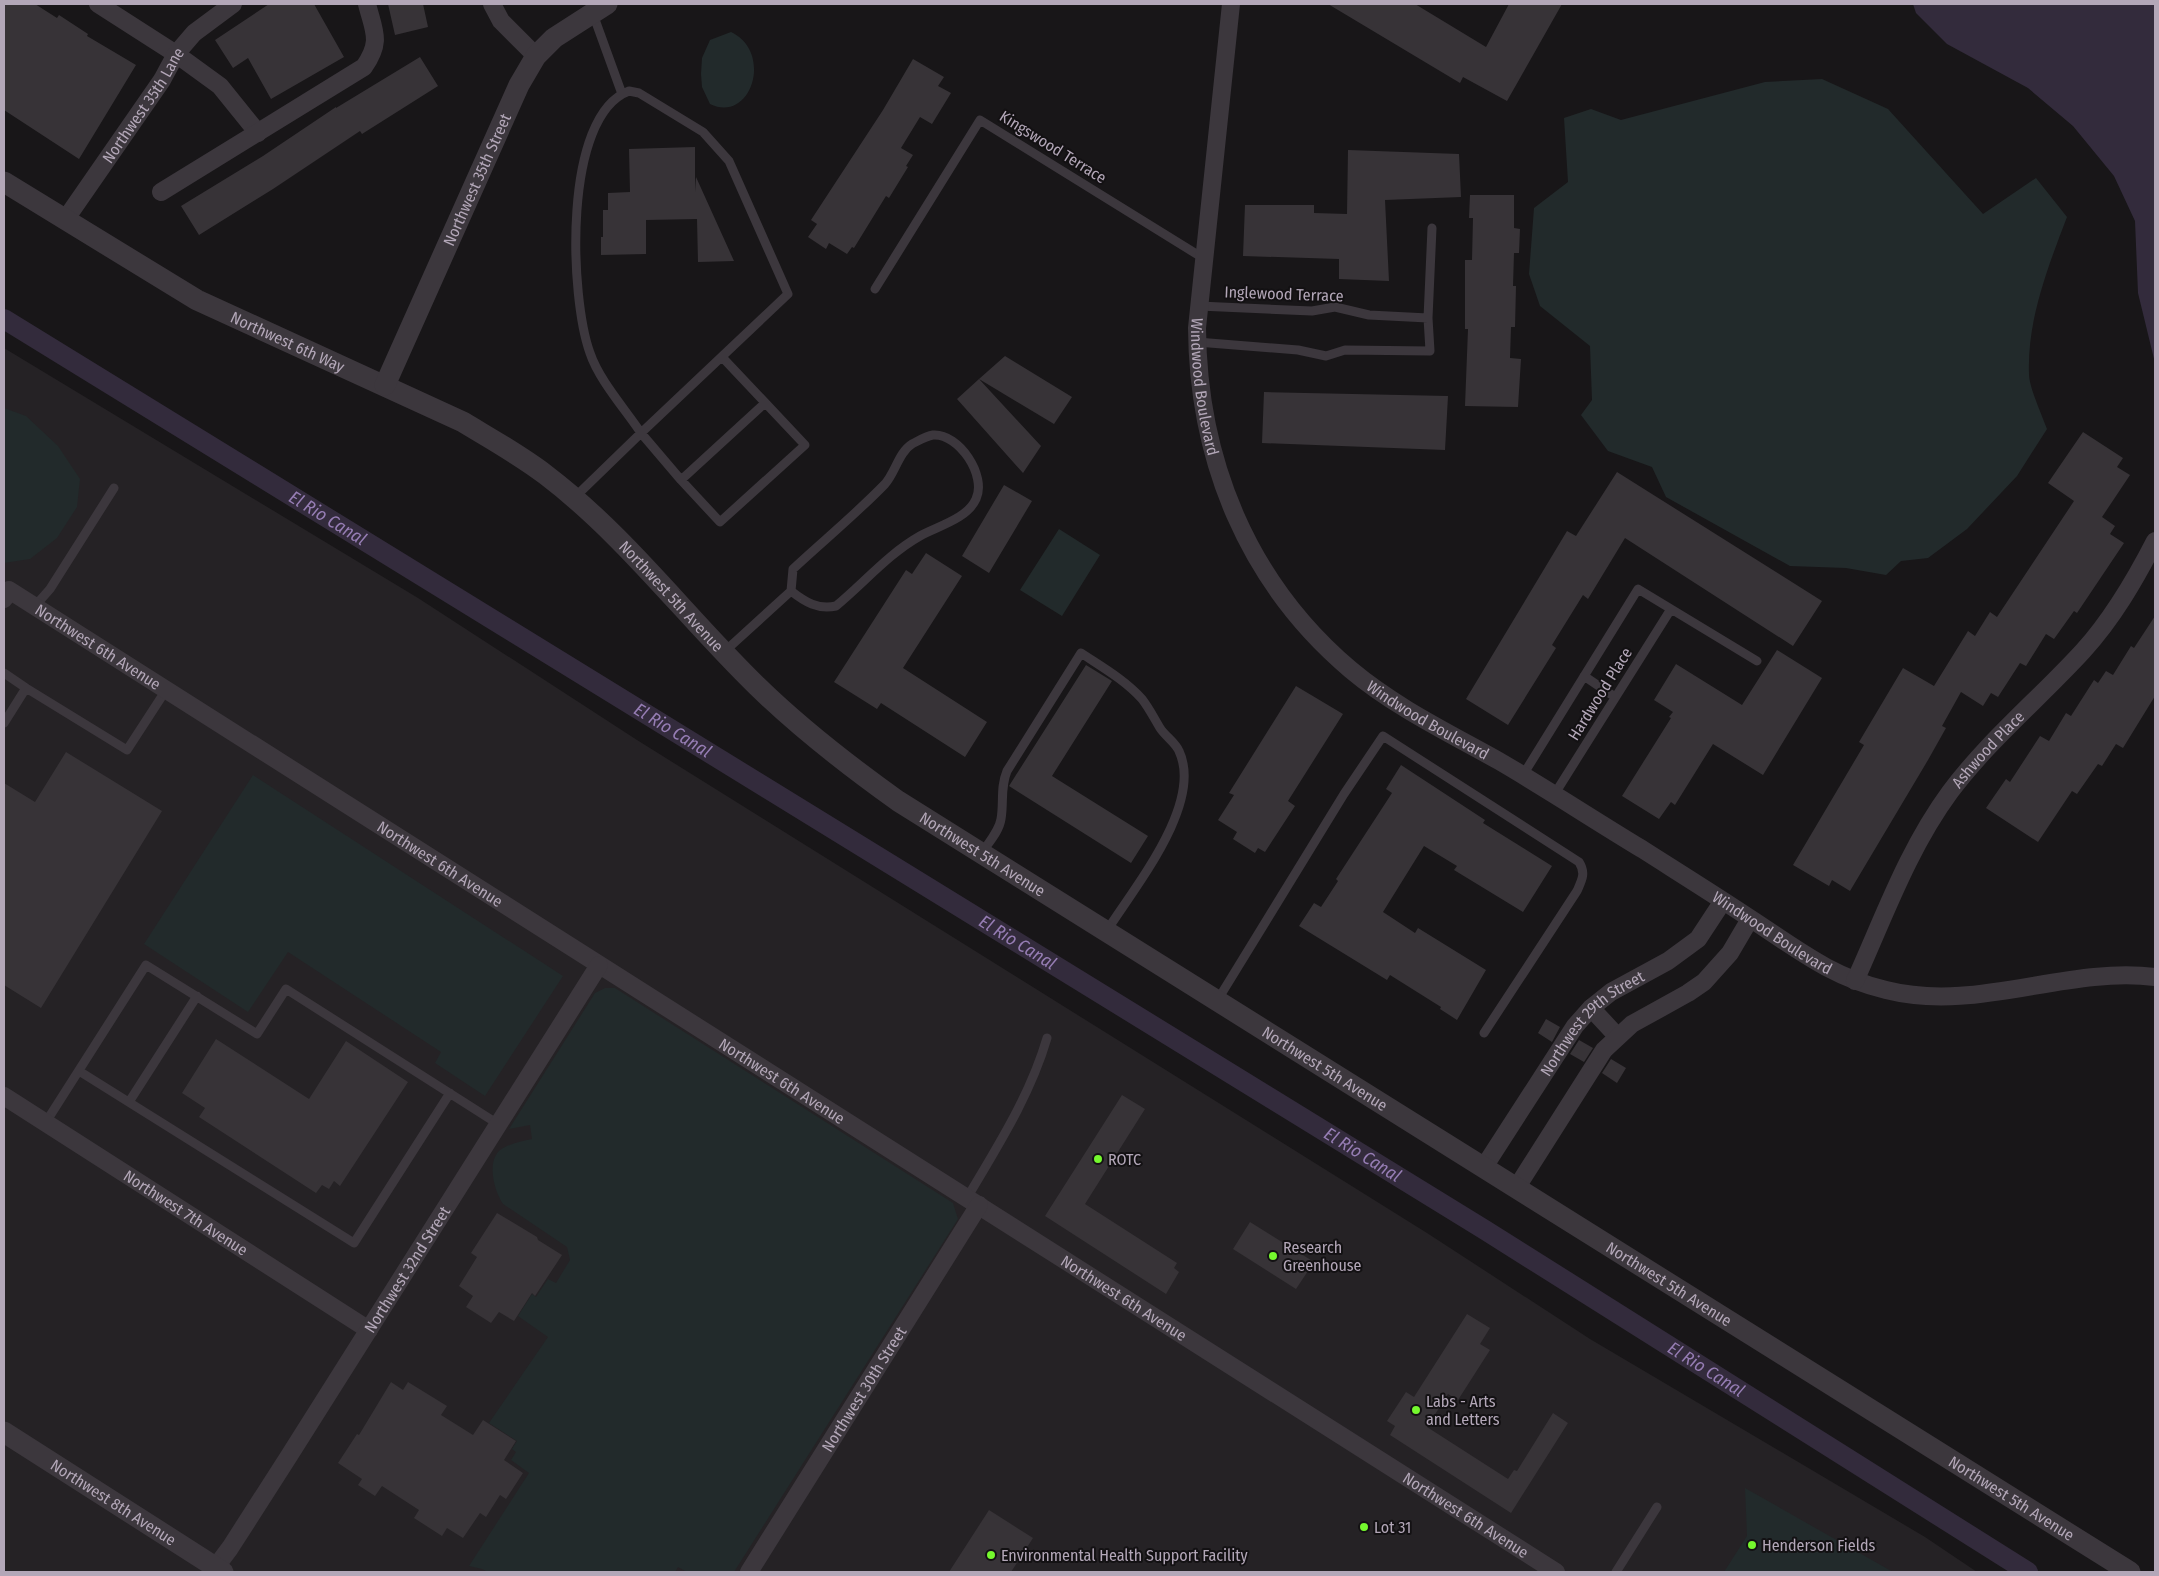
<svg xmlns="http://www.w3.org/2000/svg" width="2159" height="1576" font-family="'Fira Sans Condensed',sans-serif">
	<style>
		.built { fill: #252225 }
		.green { fill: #222a2b }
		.water { fill: #332b3c }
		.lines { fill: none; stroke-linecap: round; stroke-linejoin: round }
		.canal { stroke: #332b3c; stroke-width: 20 }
		.building { fill: #373337 }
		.service { stroke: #3c373d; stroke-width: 9 }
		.minor { stroke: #3c373d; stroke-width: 18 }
		.tertiary { stroke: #3c373d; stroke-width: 21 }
		.poi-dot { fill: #75f82e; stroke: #131113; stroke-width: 2 }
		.labels { text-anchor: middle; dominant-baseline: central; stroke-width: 4; stroke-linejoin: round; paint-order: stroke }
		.street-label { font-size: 16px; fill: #b3a7b8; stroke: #131113 }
		.poi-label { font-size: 16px; fill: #b3a7b8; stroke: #131113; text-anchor: start }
		.water-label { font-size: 18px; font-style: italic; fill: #967db4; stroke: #131113 }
	</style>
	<rect width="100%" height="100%" fill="#181618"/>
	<path class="built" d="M 4,348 L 418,598 L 637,740 L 1427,1233 L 1590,1339 L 1925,1537 L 1977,1572 L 4,1572 Z"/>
	<path class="green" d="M 731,32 C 774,52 751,124 710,104 L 702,87 L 701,74 L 702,58 L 710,40 Z
		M 1822,79 L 1888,109 L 1983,214 L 2036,178 L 2067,217 C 2048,267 2027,320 2029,374 C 2029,387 2042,415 2047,429 L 2017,476 L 1967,529 L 1928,558 L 1901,561 L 1886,575 L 1846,568 L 1790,566 L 1666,497 L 1652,467 L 1608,451 L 1581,415 L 1592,400 L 1590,346 L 1540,306 L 1529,274 L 1534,208 L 1568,182 L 1564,118 L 1591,109 L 1621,120 L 1765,82 Z
		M 4,408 L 26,416 L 58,446 L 80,479 L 77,507 L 57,538 L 30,559 L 4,563 Z
		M 1059,529 L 1100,555 L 1062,616 L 1020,590 Z
		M 253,775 L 563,976 L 485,1096 L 435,1063 L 441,1052 L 288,952 L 248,1012 L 144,944 Z
		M 605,988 L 615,988 L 953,1203 L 958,1219 L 734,1572 L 687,1572 L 678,1567 L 675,1572 L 488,1572 L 482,1569 L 469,1566 L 529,1473 L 511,1460 L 516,1452 L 512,1449 L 517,1441 L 489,1423 L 548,1337 L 518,1316 L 532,1294 L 536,1297 L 548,1279 L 556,1283 L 570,1260 L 567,1247 L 503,1204 C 494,1191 484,1156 505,1147 C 513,1143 523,1141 532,1139 L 530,1125 L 509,1129 L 595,993 Z
		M 1745,1488 L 1893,1572 L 1724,1572 L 1747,1536 Z"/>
	<path class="water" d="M 1913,4 L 2155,4 L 2155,363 L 2138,293 L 2135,221 L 2114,176 L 2073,126 L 2028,88 L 1947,44 L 1916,13 Z"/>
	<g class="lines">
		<path class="canal" id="s1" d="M 4,319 L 1485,1230 L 2028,1572"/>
	</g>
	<path class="building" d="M 4,4 L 35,4 L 57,18 L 59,15 L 88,34 L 87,36 L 136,65 L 79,159 L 4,110 Z
		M 269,4 L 314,4 L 344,57 L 271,99 L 248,58 L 233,68 L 215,40 Z
		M 388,4 L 423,4 L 428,27 L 395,35 Z
		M 1328,4 L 1415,4 L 1486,47 L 1509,4 L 1562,4 L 1507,101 L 1463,77 L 1460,83 Z
		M 420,57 L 438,86 L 362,134 L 360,131 L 273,189 L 199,235 L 181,206 L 263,156 L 336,107 L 336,108 Z
		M 913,59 L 944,77 L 938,86 L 951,93 L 932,124 L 920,117 L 901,148 L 913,155 L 906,166 L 908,167 L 889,198 L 886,196 L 854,248 L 852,247 L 847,254 L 829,243 L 826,249 L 808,237 L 817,224 L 811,220 L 883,110 Z
		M 695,147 L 695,192 L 696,177 L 734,261 L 698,262 L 697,219 L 646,220 L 646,254 L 601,255 L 601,237 L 603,237 L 603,210 L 608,210 L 608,193 L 630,192 L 629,149 Z
		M 1348,150 L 1459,154 L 1461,197 L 1385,200 L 1389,281 L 1339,279 L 1339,259 L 1243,256 L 1245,205 L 1314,205 L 1314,213 L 1347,214 Z
		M 1470,195 L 1514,195 L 1514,228 L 1520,229 L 1519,253 L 1514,253 L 1513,286 L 1516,286 L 1515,327 L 1511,327 L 1510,358 L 1521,359 L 1518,407 L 1465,406 L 1468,329 L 1465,329 L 1465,260 L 1472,260 L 1473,218 L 1469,218 Z
		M 1005,356 L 1072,397 L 1054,424 L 979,379 Z
		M 979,379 L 1041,446 L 1023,473 L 957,399 Z
		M 1264,392 L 1448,396 L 1445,450 L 1262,443 Z
		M 2083,432 L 2123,458 L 2117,467 L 2130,475 L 2102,517 L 2115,526 L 2110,534 L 2124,543 L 2077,613 L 2074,611 L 2054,639 L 2046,634 L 2026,666 L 2020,663 L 1998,697 L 1991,693 L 1983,706 L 1961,692 L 1942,726 L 1946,728 L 1928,760 L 1850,891 L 1832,880 L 1829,886 L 1793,865 L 1864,745 L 1859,742 L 1903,668 L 1934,686 L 1968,631 L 1975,636 L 1990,612 L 1997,617 L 2074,501 L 2048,483 Z
		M 1617,472 L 1822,601 L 1793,646 L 1625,538 L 1588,599 L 1583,595 L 1552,645 L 1556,648 L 1508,725 L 1466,699 L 1567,531 L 1576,536 Z
		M 1004,485 L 1032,501 L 989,573 L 962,556 Z
		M 926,553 L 962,576 L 903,668 L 987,722 L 965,757 L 881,703 L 877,709 L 834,682 L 906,570 L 912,574 Z
		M 2155,616 L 2155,696 L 2123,748 L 2116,744 L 2102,766 L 2098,764 L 2077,794 L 2072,791 L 2038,842 L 1986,808 L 2006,779 L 2010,782 L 2040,736 L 2049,741 L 2066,713 L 2071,716 L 2094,680 L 2098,683 L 2106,671 L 2113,675 L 2131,646 L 2134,648 Z
		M 1777,650 L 1822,678 L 1763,775 L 1713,744 L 1675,805 L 1671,802 L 1659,819 L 1622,796 L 1671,718 L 1669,717 L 1673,712 L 1654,700 L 1676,664 L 1742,705 Z
		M 1086,665 L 1112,681 L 1052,776 L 1148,836 L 1131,863 L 1009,786 Z
		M 1296,686 L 1343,714 L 1288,801 L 1295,806 L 1265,852 L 1258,848 L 1255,853 L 1233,839 L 1237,832 L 1218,820 L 1234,795 L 1229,793 Z
		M 66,752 L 162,811 L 41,1008 L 4,985 L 4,783 L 35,802 Z
		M 1401,765 L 1485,820 L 1483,823 L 1552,866 L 1523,912 L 1454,870 L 1457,866 L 1424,846 L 1383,912 L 1415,933 L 1418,928 L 1486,970 L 1457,1020 L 1440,1009 L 1441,1007 L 1390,975 L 1387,980 L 1299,926 L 1314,903 L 1321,907 L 1338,881 L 1336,879 L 1392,793 L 1386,789 Z
		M 1546,1019 L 1560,1027 L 1552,1042 L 1538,1033 Z
		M 216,1039 L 309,1099 L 346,1041 L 408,1082 L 340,1186 L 334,1181 L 329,1189 L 322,1185 L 316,1193 L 199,1117 L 205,1108 L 182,1093 Z
		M 1579,1040 L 1593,1048 L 1584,1062 L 1570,1054 Z
		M 1611,1059 L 1626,1068 L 1617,1083 L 1602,1073 Z
		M 1122,1095 L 1145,1109 L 1085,1204 L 1177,1263 L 1174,1268 L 1179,1272 L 1166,1294 L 1045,1216 Z
		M 497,1213 L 537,1237 L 538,1240 L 562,1255 L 535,1296 L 532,1293 L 514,1321 L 499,1312 L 491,1323 L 466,1307 L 473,1296 L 459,1286 L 477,1257 L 471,1253 Z
		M 1250,1222 L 1314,1262 L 1296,1289 L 1233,1249 Z
		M 1467,1314 L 1490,1328 L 1480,1344 L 1490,1350 L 1458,1400 L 1448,1394 L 1427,1427 L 1508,1479 L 1514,1470 L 1517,1471 L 1553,1413 L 1568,1423 L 1511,1513 L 1390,1435 L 1395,1426 L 1387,1421 L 1406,1392 L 1414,1397 Z
		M 391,1382 L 403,1390 L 408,1382 L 447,1406 L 441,1415 L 473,1435 L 483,1420 L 516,1441 L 504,1460 L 523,1473 L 506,1499 L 500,1495 L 486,1517 L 480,1513 L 463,1538 L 447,1528 L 442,1536 L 414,1518 L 419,1510 L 382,1486 L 375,1496 L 358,1485 L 362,1479 L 338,1463 L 357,1434 L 359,1435 Z
		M 989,1510 L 1033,1538 L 1011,1572 L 949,1572 Z"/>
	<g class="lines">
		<path class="service" d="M 593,14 L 622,94
			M 629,91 L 639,93 L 703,132 L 729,161 L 788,294 L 641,433 C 625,409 599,380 590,353 C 570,298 562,116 629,91 Z
			M 875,289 L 980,120 L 1203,258
			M 1199,306 L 1312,311 L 1335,307 L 1369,315 L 1428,318 L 1432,228
			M 1197,342 L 1298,350 L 1326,356 L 1345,350 L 1430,351 L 1428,318
			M 681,480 L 765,403
			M 574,498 L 641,433 L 681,480 L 720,522 L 805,445 L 722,357
			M 35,606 L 50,589 L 114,488
			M 724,652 L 791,591 L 793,569 C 823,541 856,514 885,484 C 895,473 899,452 912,444 C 918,441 926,436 933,435 C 959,433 987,476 976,499 C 967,519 938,526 920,536 C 888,554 864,583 836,606 C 818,610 805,602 791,591
			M 4,673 L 26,688
			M 1584,676 L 1615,697
			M 4,723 L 26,688 L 127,750 L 166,690
			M 1523,775 L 1638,589 L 1757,661
			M 1554,795 L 1671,609
			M 981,854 C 988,843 999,832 1001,819 C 1004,802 1000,788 1007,771 L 1081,653 C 1102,667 1125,680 1142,699 C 1149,708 1154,718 1160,728 C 1165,736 1175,742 1179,751 C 1204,804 1133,889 1106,932
			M 1217,1001 L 1344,794 L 1383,736 L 1579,862 C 1586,873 1582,880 1577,891 L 1484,1033
			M 79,1071 L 354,1243 L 450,1093
			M 129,1102 L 197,996
			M 46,1122 L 146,965 L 257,1034 L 286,989 L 498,1124
			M 967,1198 C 997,1147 1030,1096 1047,1038
			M 1616,1572 L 1657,1507"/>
		<g class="minor">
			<path d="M 98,4 L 176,54 L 220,86 L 258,133"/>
			<path d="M 492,4 L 501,21 L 536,56"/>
			<path id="s2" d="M 1231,4 L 1197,328 C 1198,461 1248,583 1351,670 C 1395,707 1449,733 1499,761 C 1547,789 1594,820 1642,849 C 1678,872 1715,895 1751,919 C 1797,949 1831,977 1886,990 C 1977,1013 2065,966 2155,977"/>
			<path d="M 161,192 L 364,67 C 382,41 374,32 367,4"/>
			<path id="s3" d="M 65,220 L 162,80 L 176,54 L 194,33 L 233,4"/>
			<path id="s4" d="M 4,599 L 9,590 L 1556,1572"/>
			<path id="s5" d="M 1855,981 C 1884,917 1908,849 1950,792 C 1989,740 2039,699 2083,651 C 2113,618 2135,580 2155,541"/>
			<path d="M 1591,1008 L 1617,1036"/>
			<path id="s6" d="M 4,1096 L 369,1330"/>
			<path id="s7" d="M 1484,1167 L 1575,1026 L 1591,1008 L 1611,992 L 1668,961 L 1698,939 L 1723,901"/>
			<path d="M 1517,1187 L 1604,1050 L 1632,1024 L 1688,993 L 1704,982 L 1730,953 L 1750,919"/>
			<path id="s8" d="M 212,1572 L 230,1548 L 289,1456 L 599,965"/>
			<path id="s9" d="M 749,1572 L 979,1205"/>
		</g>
		<g class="tertiary">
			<path id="s10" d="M 4,182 L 197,300 L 463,422 C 491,439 520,455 546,475 C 625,535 686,617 757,686 C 800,728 849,766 898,801 L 2130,1572"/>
			<path id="s11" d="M 385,385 L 519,85 L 536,56 L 554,38 L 607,4"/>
			<path id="s12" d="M 4,1432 L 223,1572"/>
		</g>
	</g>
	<g class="poi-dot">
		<circle cx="1098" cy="1159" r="5"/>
		<circle cx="1273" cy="1256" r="5"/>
		<circle cx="1416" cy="1410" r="5"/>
		<circle cx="1364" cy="1527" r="5"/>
		<circle cx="1752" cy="1545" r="5"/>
		<circle cx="991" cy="1555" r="5"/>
	</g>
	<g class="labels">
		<g class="street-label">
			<text stroke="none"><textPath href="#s3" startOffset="139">Northwest 35th Lane</textPath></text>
			<text transform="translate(1053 147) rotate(32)">Kingswood Terrace</text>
			<text stroke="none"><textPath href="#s11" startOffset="225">Northwest 35th Street</textPath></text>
			<text transform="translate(1284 294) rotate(2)">Inglewood Terrace</text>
			<text stroke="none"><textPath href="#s10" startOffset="326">Northwest 6th Way</textPath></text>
			<text stroke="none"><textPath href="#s2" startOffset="385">Windwood Boulevard</textPath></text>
			<text stroke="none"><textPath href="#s10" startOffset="792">Northwest 5th Avenue</textPath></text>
			<text stroke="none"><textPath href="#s4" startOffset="116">Northwest 6th Avenue</textPath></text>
			<text transform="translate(1600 694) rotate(-58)">Hardwood Place</text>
			<text stroke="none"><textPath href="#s2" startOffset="805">Windwood Boulevard</textPath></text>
			<text stroke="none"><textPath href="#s5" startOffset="269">Ashwood Place</textPath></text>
			<text stroke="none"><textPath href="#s10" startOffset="1198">Northwest 5th Avenue</textPath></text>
			<text stroke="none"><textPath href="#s4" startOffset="521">Northwest 6th Avenue</textPath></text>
			<text stroke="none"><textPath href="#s2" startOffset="1210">Windwood Boulevard</textPath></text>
			<text stroke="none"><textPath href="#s7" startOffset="182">Northwest 29th Street</textPath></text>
			<text stroke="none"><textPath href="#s10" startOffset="1602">Northwest 5th Avenue</textPath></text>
			<text stroke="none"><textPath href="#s4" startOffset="926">Northwest 6th Avenue</textPath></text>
			<text stroke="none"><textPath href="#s6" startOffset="216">Northwest 7th Avenue</textPath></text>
			<text stroke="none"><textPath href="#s8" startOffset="360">Northwest 32nd Street</textPath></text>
			<text stroke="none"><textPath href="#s10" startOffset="2008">Northwest 5th Avenue</textPath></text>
			<text stroke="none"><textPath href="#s4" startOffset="1331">Northwest 6th Avenue</textPath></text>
			<text stroke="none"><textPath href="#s9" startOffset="216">Northwest 30th Street</textPath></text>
			<text stroke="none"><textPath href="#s10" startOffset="2412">Northwest 5th Avenue</textPath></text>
			<text stroke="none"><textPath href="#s12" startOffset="130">Northwest 8th Avenue</textPath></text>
			<text stroke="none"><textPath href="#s4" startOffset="1736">Northwest 6th Avenue</textPath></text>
		</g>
		<g class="poi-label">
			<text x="1108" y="1159">ROTC</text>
			<text x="1283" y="1247">Research<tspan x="1283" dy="18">Greenhouse</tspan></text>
			<text x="1426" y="1401">Labs - Arts<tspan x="1426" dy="18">and Letters</tspan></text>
			<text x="1374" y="1527">Lot 31</text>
			<text x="1762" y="1545">Henderson Fields</text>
			<text x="1001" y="1555">Environmental Health Support Facility</text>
		</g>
		<g class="water-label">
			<text stroke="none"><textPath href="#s1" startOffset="380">El Rio Canal</textPath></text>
			<text stroke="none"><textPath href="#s1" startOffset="785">El Rio Canal</textPath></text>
			<text stroke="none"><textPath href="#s1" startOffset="1190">El Rio Canal</textPath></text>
			<text stroke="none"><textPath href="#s1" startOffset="1595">El Rio Canal</textPath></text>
			<text stroke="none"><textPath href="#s1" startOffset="2000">El Rio Canal</textPath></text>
		</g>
	</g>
	<rect width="2159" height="1576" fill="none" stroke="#b3a7b8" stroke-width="10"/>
</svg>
